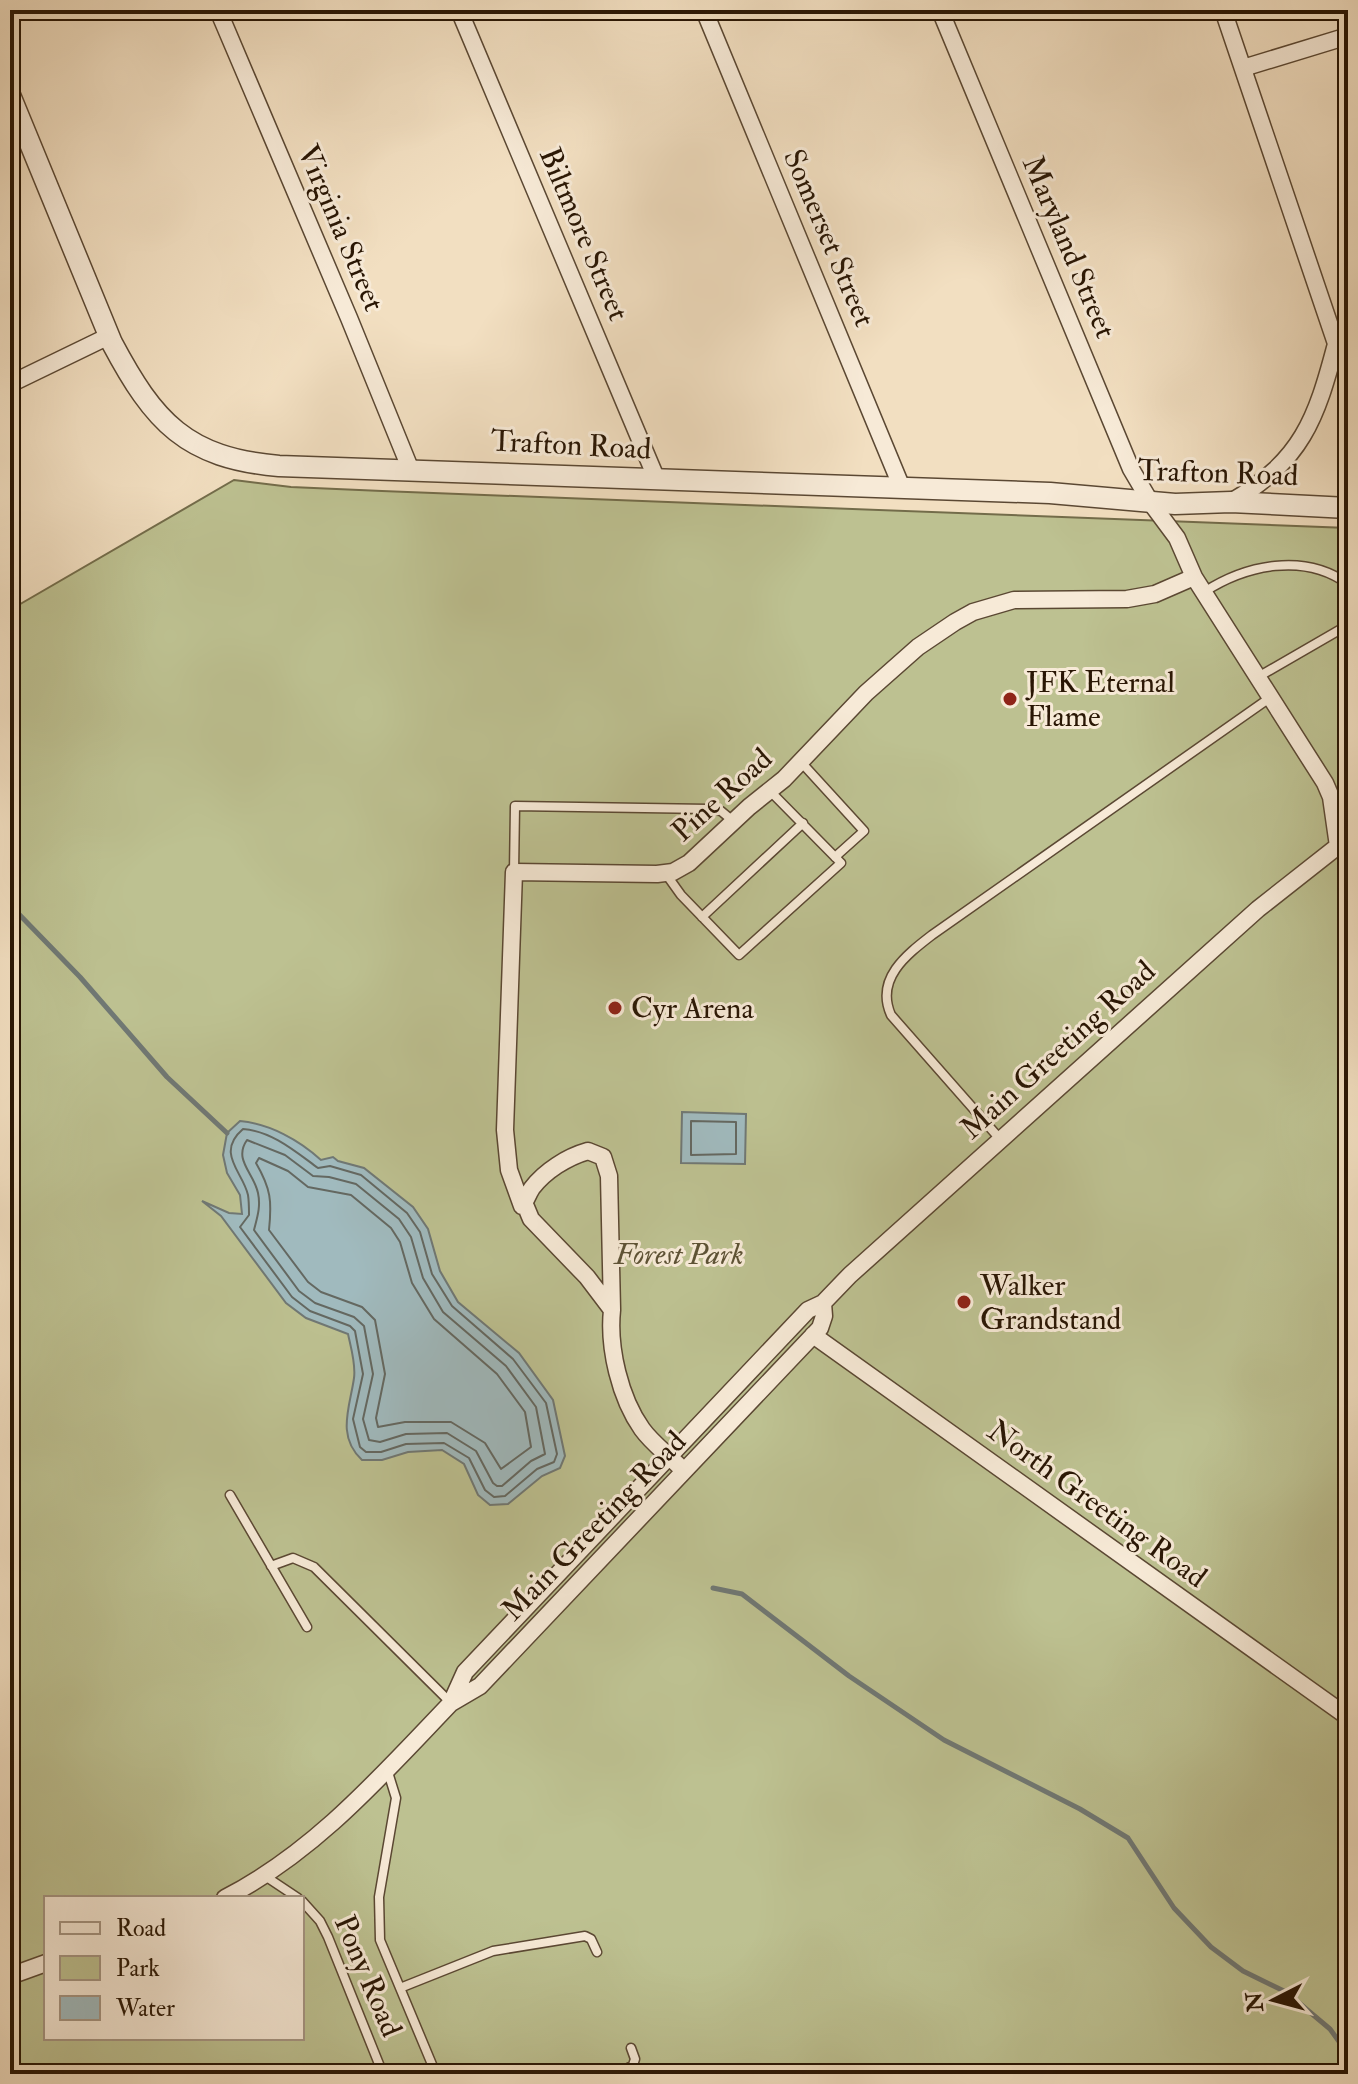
<svg xmlns="http://www.w3.org/2000/svg" width="1358" height="2084" font-family="'IM FELL Double Pica',serif">
	<style>
		.green { fill: #bdc191; stroke: #736c4a; stroke-width: 2; fill-rule: evenodd }
		.water { fill: #a0babe; stroke: #707874; stroke-width: 2 }
		.lines { fill: none; stroke-linecap: round; stroke-linejoin: round }
		.shore { stroke: #646861; stroke-width: 2 }
		.stream { stroke: #707874; stroke-width: 5 }
		.service-casing { stroke: #5b4833; stroke-width: 11 }
		.minor-casing { stroke: #5b4833; stroke-width: 19 }
		.tertiary-casing { stroke: #5b4833; stroke-width: 23 }
		.service { stroke: #f7ead7; stroke-width: 8 }
		.minor { stroke: #f7ead7; stroke-width: 16 }
		.tertiary { stroke: #f7ead7; stroke-width: 20 }
		.poi-dot { fill: #8f2418; stroke: #f7ead7; stroke-width: 3 }
		.labels { text-anchor: middle; dominant-baseline: central; stroke-width: 6; stroke-linejoin: round; paint-order: stroke }
		.street-label { font-size: 30px; fill: #291604; stroke: #f7ead7 }
		.poi-label { font-size: 30px; fill: #291604; stroke: #f7ead7; text-anchor: start }
		.park-label { font-size: 30px; font-style: italic; fill: #5d5235; stroke: #f7ead7 }
	</style>
	<rect width="100%" height="100%" fill="#f2dfc1"/>
	<filter id="stains"><feTurbulence type="fractalNoise" baseFrequency=".0025" numOctaves="4"/><feColorMatrix values="0 0 0 0 .2 0 0 0 0 .09 0 0 0 0 .02 0 0 0 .5 -.17"/></filter>
	<radialGradient id="worn" r=".72"><stop offset=".6" stop-color="#630" stop-opacity="0"/><stop offset="1" stop-color="#630" stop-opacity=".3"/></radialGradient>
	<path class="green" d="M 234,480 L 291,487 L 382,491 L 1348,528 L 1348,2074 L 10,2074 L 10,610 ZM 46,1898 L 302,1898 L 302,2038 L 46,2038 Z"/>
	<path class="water" d="M 682,1112 L 746,1114 L 745,1164 L 681,1163 Z
		M 240,1121 C 270,1124 299,1140 321,1160 L 333,1157 L 338,1161 L 364,1168 L 413,1207 L 428,1229 L 440,1271 L 458,1302 L 519,1353 L 553,1400 L 565,1456 L 560,1468 L 542,1476 L 508,1504 L 490,1505 L 478,1495 L 464,1464 L 442,1450 L 408,1452 L 382,1460 L 362,1460 C 336,1436 350,1407 354,1378 C 356,1364 351,1348 348,1334 L 306,1318 L 286,1303 L 221,1216 L 202,1201 L 229,1213 L 242,1214 L 240,1195 L 227,1173 L 223,1155 L 227,1133 Z"/>
	<g class="lines">
		<path class="shore" d="M 691,1121 L 736,1122 L 736,1154 L 691,1155 Z
			M 243,1129 C 272,1131 296,1152 318,1168 L 330,1166 L 361,1175 L 407,1213 L 420,1232 L 432,1274 L 452,1306 L 513,1359 L 546,1403 L 557,1454 L 554,1462 L 537,1469 L 505,1496 L 494,1497 L 485,1490 L 469,1458 L 444,1443 L 406,1444 L 381,1452 L 366,1452 L 360,1447 L 353,1419 L 363,1374 L 355,1331 L 350,1326 L 310,1311 L 292,1297 L 240,1227 L 249,1215 C 249,1209 249,1201 248,1195 C 243,1172 215,1153 243,1129 Z
			M 247,1140 L 285,1155 L 313,1176 L 329,1177 L 356,1184 L 399,1219 L 411,1237 L 423,1278 L 443,1312 L 506,1366 L 536,1407 L 545,1454 L 531,1461 L 502,1486 L 497,1486 L 493,1483 L 476,1451 L 447,1433 L 406,1434 L 380,1442 L 369,1440 L 363,1419 L 373,1374 L 364,1326 L 354,1317 L 315,1303 L 299,1291 L 254,1230 C 257,1218 261,1207 258,1193 C 254,1173 233,1160 247,1140 Z
			M 259,1158 L 288,1171 L 308,1187 L 351,1195 L 391,1228 L 400,1242 L 412,1283 L 434,1319 L 497,1374 L 525,1412 L 531,1447 L 501,1469 L 485,1443 L 451,1422 L 405,1422 L 378,1427 L 376,1418 L 385,1374 L 375,1320 L 362,1307 L 321,1292 L 308,1282 L 269,1230 C 272,1201 271,1189 256,1163 Z"/>
		<path class="stream" d="M 10,905 L 80,977 L 167,1077 L 227,1133
			M 713,1588 L 742,1594 L 849,1676 L 944,1740 L 1080,1809 L 1128,1838 L 1174,1908 L 1211,1947 L 1243,1971 L 1286,1992 L 1330,2029 L 1348,2054"/>
		<defs>
			<path id="service" d="M 1204,592 C 1246,565 1304,552 1348,584
				M 1258,677 L 1348,625
				M 801,762 L 864,831 L 835,857
				M 514,872 L 515,806 L 709,809 L 721,811 L 733,821
				M 666,874 L 681,895 L 739,955 L 841,863 L 771,792
				M 702,917 L 803,823
				M 1000,1139 L 891,1015 C 875,979 906,955 932,935 L 1271,697
				M 230,1495 L 307,1627
				M 271,1566 L 293,1558 L 314,1567 L 450,1702
				M 387,1769 L 396,1798 L 379,1897 L 380,1940 L 436,2074
				M 265,1876 L 298,1898
				M 302,1901 L 320,1921 L 328,1937 L 383,2074
				M 400,1988 L 493,1951 L 585,1936 L 591,1939 L 597,1952
				M 619,2074 L 633,2065 L 635,2059 L 631,2048"/>
			<path id="minor" d="M 218,10 L 349,318 L 410,468
				M 459,10 L 657,480
				M 704,10 L 902,488
				M 940,10 L 1131,469 L 1151,503 L 1177,538 L 1194,577 L 1325,783 L 1331,797 L 1338,846 L 1348,853
				M 1223,10 L 1348,379
				M 1243,68 L 1348,36
				M 10,384 L 109,336
				M 1231,502 C 1302,460 1316,420 1336,344
				M 522,1206 L 509,1170 L 505,1130 L 514,872 L 657,874 L 673,872 L 689,863 L 749,807 L 784,779 L 866,693 L 918,647 L 955,622 L 973,612 L 1014,600 L 1127,599 L 1155,594 L 1194,577
				M 612,1310 L 609,1176 L 603,1157 L 588,1151 C 567,1157 545,1171 532,1188 C 528,1194 526,1201 522,1206 L 526,1207 L 531,1219 L 587,1277 L 612,1310 C 608,1348 620,1398 642,1429 C 652,1443 666,1453 678,1465
				M 813,1335 L 1348,1717
				M 451,1703 L 465,1672 L 808,1310 L 823,1303 L 850,1275 L 1258,909 L 1338,846
				M 225,1898 C 315,1852 382,1775 451,1703 L 480,1686 L 820,1328 L 824,1316 L 823,1303
				M 10,1976 L 46,1963"/>
			<path id="tertiary" d="M 10,95 L 112,343 C 154,422 186,458 279,466 L 1050,493 L 1175,504 L 1231,502 L 1348,508"/>
		</defs>
		<use href="#service" class="service-casing"/>
		<use href="#minor" class="minor-casing"/>
		<use href="#tertiary" class="tertiary-casing"/>
		<use href="#service" class="service"/>
		<use href="#minor" class="minor"/>
		<use href="#tertiary" class="tertiary"/>
	</g>
	<g class="poi-dot">
		<circle cx="1010" cy="699" r="8"/>
		<circle cx="615" cy="1008" r="8"/>
		<circle cx="964" cy="1302" r="8"/>
	</g>
	<g class="labels">
		<g class="street-label">
			<text transform="translate(341 228) rotate(67)">Virginia Street</text>
			<text transform="translate(584 234) rotate(67)">Biltmore Street</text>
			<text transform="translate(829 238) rotate(67)">Somerset Street</text>
			<text transform="translate(1069 247) rotate(67)">Maryland Street</text>
			<text transform="translate(571 445) rotate(3)">Trafton Road</text>
			<text transform="translate(1218 473) rotate(2)">Trafton Road</text>
			<text transform="translate(722 795) rotate(-42)">Pine Road</text>
			<text transform="translate(1058 1050) rotate(-42)">Main Greeting Road</text>
			<text transform="translate(1097 1504) rotate(36)">North Greeting Road</text>
			<text transform="translate(594 1526) rotate(-46)">Main Greeting Road</text>
			<text transform="translate(368 1976) rotate(67)">Pony Road</text>
		</g>
		<g class="poi-label">
			<text x="1026" y="682">JFK Eternal<tspan x="1026" dy="34">Flame</tspan></text>
			<text x="631" y="1008">Cyr Arena</text>
			<text x="980" y="1285">Walker<tspan x="980" dy="34">Grandstand</tspan></text>
		</g>
		<g class="park-label">
			<text x="679" y="1254">Forest Park</text>
		</g>
	</g>
	<rect width="1358" height="2084" fill="none" stroke="#f2dfc1" stroke-width="40"/>
	<rect x="12" y="12" width="1334" height="2060" fill="none" stroke="#291604" stroke-width="4"/>
	<rect x="20" y="20" width="1318" height="2044" fill="none" stroke="#291604" stroke-width="2"/>
	<rect x="44" y="1896" width="260" height="144" fill="#f7ead7" stroke="#a59583" stroke-width="2"/>
	<rect x="60" y="1922" width="40" height="12" fill="#f7ead7" stroke="#a59583" stroke-width="2"/>
	<text x="116" y="1936" font-size="24" fill="#291604">Road</text>
	<rect x="60" y="1956" width="40" height="24" fill="#bdc191" stroke="#a59583" stroke-width="2"/>
	<text x="116" y="1976" font-size="24" fill="#291604">Park</text>
	<rect x="60" y="1996" width="40" height="24" fill="#a0babe" stroke="#a59583" stroke-width="2"/>
	<text x="116" y="2016" font-size="24" fill="#291604">Water</text>
	<g transform="translate(1274 2000) rotate(264)" stroke="#f7ead7" stroke-width="6" paint-order="stroke">
	<path d="M0-6L14 30L0 20L-14 30Z" fill="#291604"/>
	<text y="-12" font-size="22" font-weight="bold" text-anchor="middle" fill="#291604">N</text>
	</g>
	<rect width="100%" height="100%" filter="url(#stains)"/>
	<rect width="100%" height="100%" fill="url(#worn)"/>
</svg>
